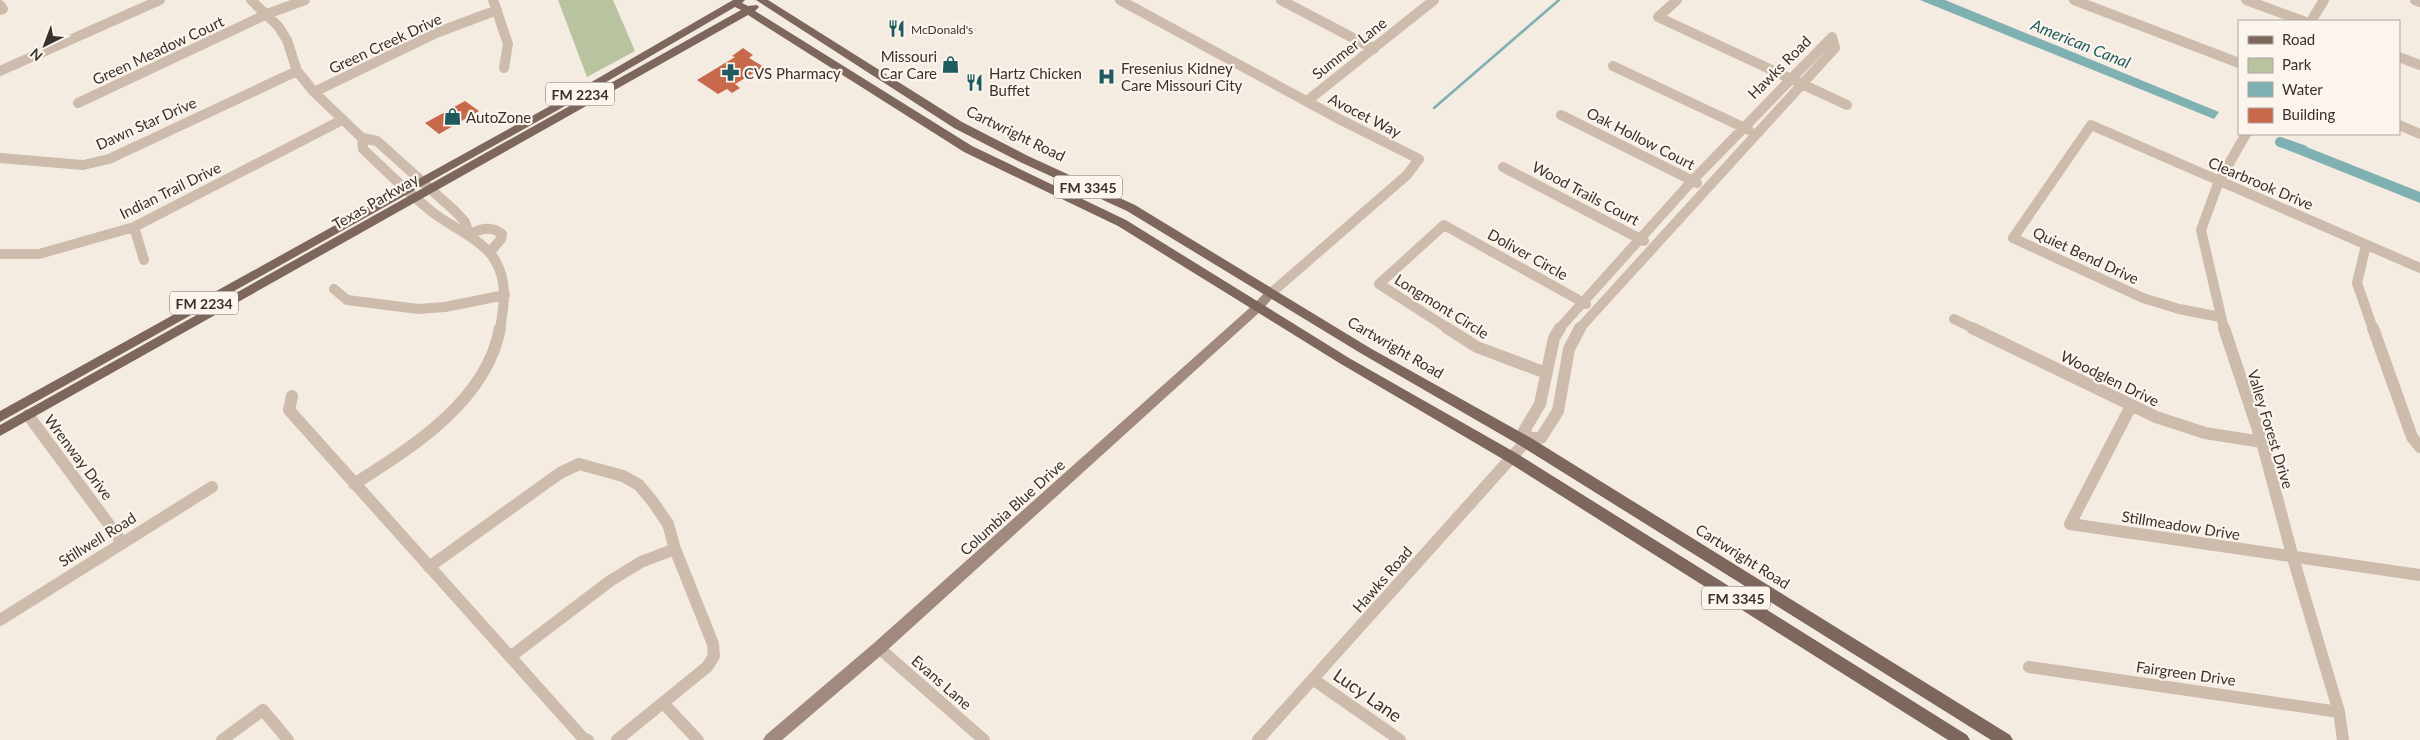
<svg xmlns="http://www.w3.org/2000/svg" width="2420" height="740" font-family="Lato,sans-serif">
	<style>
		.green { fill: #b8c4a0 }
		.water { fill: #7fb0b2 }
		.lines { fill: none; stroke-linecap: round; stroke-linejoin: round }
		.stream { stroke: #7fb0b2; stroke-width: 2.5 }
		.canal { stroke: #7fb0b2; stroke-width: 10 }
		.building { fill: #c8694b }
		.street-far1 { stroke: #cdbbac; stroke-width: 10 }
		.street { stroke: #cdbbac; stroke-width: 12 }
		.secondary { fill: #a18a7d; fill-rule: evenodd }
		.primary { fill: #7d675c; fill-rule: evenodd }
		.labels { text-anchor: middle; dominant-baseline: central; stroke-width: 4.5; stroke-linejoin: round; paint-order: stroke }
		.far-poi-label { font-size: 12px; fill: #3b302b; stroke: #fbf5ee; text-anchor: start }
		.shield { fill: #fbf5ee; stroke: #756b66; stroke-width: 1 }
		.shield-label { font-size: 14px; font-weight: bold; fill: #3b302b }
		.street-label { font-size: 15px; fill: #3b302b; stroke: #fbf5ee }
		.poi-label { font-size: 15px; fill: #3b302b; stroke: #fbf5ee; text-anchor: start }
		.water-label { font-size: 16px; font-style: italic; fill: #1f5a5e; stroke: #fbf5ee }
		.near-street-label { font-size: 18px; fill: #3b302b; stroke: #fbf5ee }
	</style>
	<rect width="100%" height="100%" fill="#f4ebe1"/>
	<path class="green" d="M 558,0 L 613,0 L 635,51 L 587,77 Z"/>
	<path class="water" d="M 1920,0 L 1945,0 L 2219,112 L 2214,119 Z
		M 2289,140 L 2420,192 L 2420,203 L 2288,150 Z"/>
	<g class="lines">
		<path class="stream" d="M 1434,108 L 1559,0"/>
		<path class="canal" d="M 2280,142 L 2303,150"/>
	</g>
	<path class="building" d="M 743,48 L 753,55 L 749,58 L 764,67 L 735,84 L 740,88 L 732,93 L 727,89 L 718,94 L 697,80 L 735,57 L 732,56 Z
		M 465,101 L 479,111 L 439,134 L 425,123 Z"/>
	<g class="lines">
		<path class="street-far1" d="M 251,0 L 278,26 L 287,40 L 297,71 L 314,92 L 362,138 L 377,141 L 456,212 L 465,222 L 469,234
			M 493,0 L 508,44 L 504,68
			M 1120,0 L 1339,119 L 1419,159 L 1407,175 L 1270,294
			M 1281,0 L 1374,49
			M 1677,0 L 1658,17 L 1847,105
			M 2074,0 L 2239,63
			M 2246,0 L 2303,21
			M 2415,0 L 2420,2
			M 0,5 L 3,9 L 0,10
			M 2311,21 L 2324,0
			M 2399,57 L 2420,65
			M 1613,66 L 1749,130
			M 0,71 L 160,0
			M 314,92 L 436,33 L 497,10
			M 1307,101 L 1434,0
			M 78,103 L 267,14 L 305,0
			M 1561,115 L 1697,183
			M 2399,125 L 2420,134
			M 362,138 L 363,149 C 385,170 407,192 431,211 C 450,227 485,240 496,262 C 508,283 504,306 500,329
			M 0,158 L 83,165 L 109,159 L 297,71
			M 1503,167 L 1644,241
			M 134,227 L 144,260
			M 469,234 C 481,229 491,225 502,234 L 501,239 L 490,252
			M 2366,245 L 2357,283 L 2373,329
			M 0,254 L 39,254 L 134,227 L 342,120
			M 334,289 L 347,300 L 418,309 L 445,307 L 505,295
			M 2220,317 L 2179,309 L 2143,298 L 2013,238 L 2091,125 L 2420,268
			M 1954,319 L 1975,329
			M 1449,329 L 1379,284 L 1444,225 L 1586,304
			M 1559,329 L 1692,181 L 1832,37 L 1835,48 L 1579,329
			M 2224,329 L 2201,230 L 2219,181 L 2246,134"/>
		<path class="street" d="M 1447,328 L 1477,347 L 1546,373
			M 1972,328 L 2156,417 L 2205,433 L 2262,442
			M 2224,328 L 2262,442 L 2293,558 L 2339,712 L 2343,740
			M 2373,328 L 2412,437 L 2420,447
			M 292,396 L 289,410 L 583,738 L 588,740
			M 2131,406 L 2070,524 L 2420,575
			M 28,415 L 122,542
			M 1529,438 L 1541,438 L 1558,411 L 1569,349 L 1580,328
			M 1529,438 L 1524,431 L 1540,404 L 1554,338 L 1560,328
			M 354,484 C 411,448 487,401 500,328
			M 429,567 L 560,473 L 579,464 L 623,476 L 639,485 L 653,502 L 668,524 L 675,549 L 713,644 L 714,656 L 707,667 L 617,740
			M 0,620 L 212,487
			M 879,648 L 984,740
			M 510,657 L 610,581 L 641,562 L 675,549
			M 2029,667 L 2339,712
			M 1314,680 L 1400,740
			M 664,704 L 698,740
			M 222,740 L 263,710 L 288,740
			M 1258,740 L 1529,438"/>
		<path class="secondary" d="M 1270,290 L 1276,294 L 1262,310 L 884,653 L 782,740 L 763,740 L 766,735 L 874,643 L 1254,304 L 1266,291 Z"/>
		<path class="primary" d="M 733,0 L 745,0 L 742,3 L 748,6 L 757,5 L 759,7 L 755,11 L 972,146 L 1126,220 L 1349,358 L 1516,453 L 1967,735 L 1970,740 L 1948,740 L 1506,461 L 1341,364 L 1118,226 L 964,152 L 748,15 L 0,436 L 0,425 L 741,10 L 735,7 L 558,110 L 0,422 L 0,411 L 550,106 Z
			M 756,0 L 768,0 L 962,122 L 1028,156 L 1135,205 L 1370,348 L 1531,438 L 2010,735 L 2013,740 L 1991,740 L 1521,446 L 1362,354 L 1127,211 L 1020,162 L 954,128 Z"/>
	</g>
	<defs>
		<symbol id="restaurant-bare" viewBox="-9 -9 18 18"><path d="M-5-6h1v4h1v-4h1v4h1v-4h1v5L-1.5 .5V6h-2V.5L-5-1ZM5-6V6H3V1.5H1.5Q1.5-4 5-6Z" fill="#1f5a5e" stroke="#fbf5ee" stroke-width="2.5" paint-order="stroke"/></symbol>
		<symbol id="shop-bare" viewBox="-9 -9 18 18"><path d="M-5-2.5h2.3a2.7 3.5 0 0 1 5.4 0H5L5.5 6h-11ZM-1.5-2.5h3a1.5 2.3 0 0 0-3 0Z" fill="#1f5a5e" stroke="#fbf5ee" stroke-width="2.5" paint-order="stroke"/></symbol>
		<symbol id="pharmacy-bare" viewBox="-9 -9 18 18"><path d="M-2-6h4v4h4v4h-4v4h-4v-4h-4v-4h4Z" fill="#1f5a5e" stroke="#fbf5ee" stroke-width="2.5" paint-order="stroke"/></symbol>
		<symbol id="hospital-bare" viewBox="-9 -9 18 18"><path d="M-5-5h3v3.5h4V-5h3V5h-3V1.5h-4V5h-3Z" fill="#1f5a5e" stroke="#fbf5ee" stroke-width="2.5" paint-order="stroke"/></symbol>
	</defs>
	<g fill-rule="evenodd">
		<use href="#restaurant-bare" x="884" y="16" width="25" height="25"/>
		<use href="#shop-bare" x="938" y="52" width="25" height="25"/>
		<use href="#pharmacy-bare" x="718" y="60" width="25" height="25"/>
		<use href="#hospital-bare" x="1094" y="64" width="25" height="25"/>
		<use href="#restaurant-bare" x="962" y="70" width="25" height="25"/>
		<use href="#shop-bare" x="440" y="104" width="25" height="25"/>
	</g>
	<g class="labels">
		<g class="far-poi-label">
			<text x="911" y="29">McDonald's</text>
		</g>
		<g class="shield">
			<rect x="546" y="82.5" width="68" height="23" rx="4"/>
			<rect x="1054" y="175.5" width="68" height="23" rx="4"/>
			<rect x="170" y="291.5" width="68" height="23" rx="4"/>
			<rect x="1702" y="586.5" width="68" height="23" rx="4"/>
		</g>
		<g class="shield-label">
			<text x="580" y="94">FM 2234</text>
			<text x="1088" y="187">FM 3345</text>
			<text x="204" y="303">FM 2234</text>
			<text x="1736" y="598">FM 3345</text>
		</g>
		<g class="street-label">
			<text transform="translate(385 43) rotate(-25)">Green Creek Drive</text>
			<text transform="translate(1349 48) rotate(-38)">Summer Lane</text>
			<text transform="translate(158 50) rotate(-25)">Green Meadow Court</text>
			<text transform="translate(1779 67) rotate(-45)">Hawks Road</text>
			<text transform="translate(1365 115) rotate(27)">Avocet Way</text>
			<text transform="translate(146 123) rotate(-24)">Dawn Star Drive</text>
			<text transform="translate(1016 133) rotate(26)">Cartwright Road</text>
			<text transform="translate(1641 138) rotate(27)">Oak Hollow Court</text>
			<text transform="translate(2261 183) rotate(23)">Clearbrook Drive</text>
			<text transform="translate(170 190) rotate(-26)">Indian Trail Drive</text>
			<text transform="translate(1586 193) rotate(28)">Wood Trails Court</text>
			<text transform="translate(375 201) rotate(-30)">Texas Parkway</text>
			<text transform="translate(1528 254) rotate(29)">Doliver Circle</text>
			<text transform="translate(2086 255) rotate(25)">Quiet Bend Drive</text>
			<text transform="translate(1442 306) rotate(32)">Longmont Circle</text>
			<text transform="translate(1396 347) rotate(30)">Cartwright Road</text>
			<text transform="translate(2110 378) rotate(26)">Woodglen Drive</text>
			<text transform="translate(2271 429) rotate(73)">Valley Forest Drive</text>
			<text transform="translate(79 457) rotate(53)">Wrenway Drive</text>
			<text transform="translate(1012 507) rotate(-42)">Columbia Blue Drive</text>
			<text transform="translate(2181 525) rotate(9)">Stillmeadow Drive</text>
			<text transform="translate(97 539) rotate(-32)">Stillwell Road</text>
			<text transform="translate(1743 556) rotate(32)">Cartwright Road</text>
			<text transform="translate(1382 579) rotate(-49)">Hawks Road</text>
			<text transform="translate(2186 673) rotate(8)">Fairgreen Drive</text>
			<text transform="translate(942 682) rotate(41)">Evans Lane</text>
		</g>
		<g class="poi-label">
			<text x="937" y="56" text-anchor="end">Missouri<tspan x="937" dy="17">Car Care</tspan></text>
			<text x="1121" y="68">Fresenius Kidney<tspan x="1121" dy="17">Care Missouri City</tspan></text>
			<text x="744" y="73">CVS Pharmacy</text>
			<text x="989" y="73">Hartz Chicken<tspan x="989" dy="17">Buffet</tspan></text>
			<text x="466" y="117">AutoZone</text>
		</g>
		<g class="water-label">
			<text transform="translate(2081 43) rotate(22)">American Canal</text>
		</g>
		<g class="near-street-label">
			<text transform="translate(1368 695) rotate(35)">Lucy Lane</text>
		</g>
	</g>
	<rect x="2238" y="20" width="162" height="115" fill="#fbf5ee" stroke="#aea6a0"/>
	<rect x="2248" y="36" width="25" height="8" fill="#7d675c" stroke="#aea6a0"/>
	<text x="2282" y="45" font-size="15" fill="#3b302b">Road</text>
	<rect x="2248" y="58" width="25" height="15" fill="#b8c4a0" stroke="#aea6a0"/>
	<text x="2282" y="70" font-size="15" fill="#3b302b">Park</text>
	<rect x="2248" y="82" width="25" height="15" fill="#7fb0b2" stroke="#aea6a0"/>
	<text x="2282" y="95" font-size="15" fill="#3b302b">Water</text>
	<rect x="2248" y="108" width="25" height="15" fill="#c8694b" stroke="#aea6a0"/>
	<text x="2282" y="120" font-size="15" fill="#3b302b">Building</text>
	<g transform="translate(45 45) rotate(222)" stroke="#fbf5ee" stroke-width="4" paint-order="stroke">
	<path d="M0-4L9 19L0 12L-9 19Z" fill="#3b302b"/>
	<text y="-8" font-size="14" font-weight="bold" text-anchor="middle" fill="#3b302b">N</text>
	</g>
</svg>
